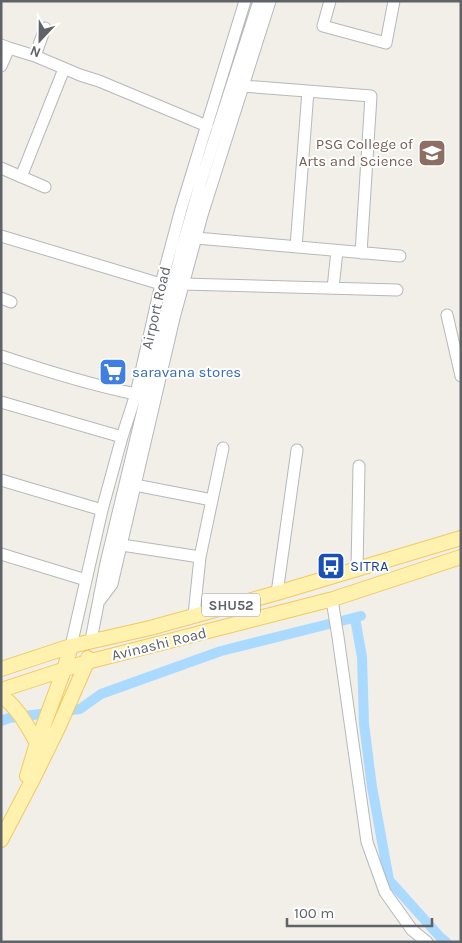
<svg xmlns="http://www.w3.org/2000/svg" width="462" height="943" font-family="Karla,sans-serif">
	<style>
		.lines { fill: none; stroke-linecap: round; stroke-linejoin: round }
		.canal { stroke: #aadaff; stroke-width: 10 }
		.minor-casing { stroke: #b5b8bc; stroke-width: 13 }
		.major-casing { stroke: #f2c960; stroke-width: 16 }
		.minor { stroke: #fff; stroke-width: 11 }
		.major { stroke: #fff2af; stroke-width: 14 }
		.labels { text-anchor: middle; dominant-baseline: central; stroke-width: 4; stroke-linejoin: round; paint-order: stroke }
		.shield { fill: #fff; stroke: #8f9295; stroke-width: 1 }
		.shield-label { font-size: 14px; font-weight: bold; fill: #5f6368 }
		.education-label { font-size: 15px; fill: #785e54; stroke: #fff; text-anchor: end }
		.street-label { font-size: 15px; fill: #5f6368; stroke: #fff }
		.shop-label { font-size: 15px; fill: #366cbe; stroke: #fff; text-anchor: start }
		.transit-label { font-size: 15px; fill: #164399; stroke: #fff; text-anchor: start }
	</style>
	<rect width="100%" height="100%" fill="#f1efe8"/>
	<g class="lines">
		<path class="canal" d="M 355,618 L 362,657 L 364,724 L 372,787 L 389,880 L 441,938 L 446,942
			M 1,721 L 9,718 L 80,709 L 101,694 L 221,651 L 361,616"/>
		<defs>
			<path id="minor" d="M 330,1 L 323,26 L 386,43 L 394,1
				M 1,45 L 9,48 L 1,66
				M 9,48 L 35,56 L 80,75 L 99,81 L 207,126
				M 35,56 L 45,28
				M 243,86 L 371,96 L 361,253
				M 1,168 L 45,187
				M 21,177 L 64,69
				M 1,236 L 161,284
				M 196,238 L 400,256
				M 296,247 L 308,91
				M 183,284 L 397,290
				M 333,288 L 337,251
				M 1,298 L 11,302
				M 447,315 L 461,376
				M 1,356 C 46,371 90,385 136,394
				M 1,402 L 122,437
				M 1,480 L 102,510
				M 135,485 L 212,500
				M 122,545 L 200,557
				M 1,554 L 86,580
				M 357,569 L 359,466
				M 277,593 L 297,450
				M 100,600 L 112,584 L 174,318 L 202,215 L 270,1
				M 332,600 L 338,637 L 367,842 L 385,892 L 412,930 L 427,942
				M 194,615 L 200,557 L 223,448
				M 91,640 L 106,563 L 182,248 L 201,181 L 259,1
				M 71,646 L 102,510 L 122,437 L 136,394 L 161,284 L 181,209 L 245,1"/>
			<path id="major" d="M 1,669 L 71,646 L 150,628 L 277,593 L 461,538
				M 1,690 L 87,662 L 333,599 L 461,557
				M 1,695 C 18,708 27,725 37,743
				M 27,776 L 37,743 L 64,670 L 71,646
				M 1,840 L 34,777 L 59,726 L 87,662 L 88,658"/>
		</defs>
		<use href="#minor" class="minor-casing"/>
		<use href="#major" class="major-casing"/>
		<use href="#minor" class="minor"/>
		<use href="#major" class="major"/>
	</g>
	<defs>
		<symbol id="university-square" viewBox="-11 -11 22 22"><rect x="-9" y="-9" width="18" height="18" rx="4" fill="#8d6e63" stroke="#fff"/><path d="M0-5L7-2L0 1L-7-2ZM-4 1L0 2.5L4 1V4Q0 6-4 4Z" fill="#fff"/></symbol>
		<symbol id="supermarket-square" viewBox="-11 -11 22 22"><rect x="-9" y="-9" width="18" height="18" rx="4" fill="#3f7fe0" stroke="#fff"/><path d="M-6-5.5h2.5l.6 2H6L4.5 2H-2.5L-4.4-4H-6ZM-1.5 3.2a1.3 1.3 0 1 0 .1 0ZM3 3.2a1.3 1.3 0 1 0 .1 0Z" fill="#fff"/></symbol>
		<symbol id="bus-square" viewBox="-11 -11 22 22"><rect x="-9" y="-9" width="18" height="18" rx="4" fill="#1a4fb4" stroke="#fff"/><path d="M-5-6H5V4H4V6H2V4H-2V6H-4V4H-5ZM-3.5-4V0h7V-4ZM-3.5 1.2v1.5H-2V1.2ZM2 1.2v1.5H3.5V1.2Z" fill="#fff"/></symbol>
	</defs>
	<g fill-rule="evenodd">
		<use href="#university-square" x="416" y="137" width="32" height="32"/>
		<use href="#supermarket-square" x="97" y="356" width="32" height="32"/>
		<use href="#bus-square" x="315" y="550" width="32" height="32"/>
	</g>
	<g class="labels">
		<rect class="shield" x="202" y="593.5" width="58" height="23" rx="4"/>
		<g class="shield-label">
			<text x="231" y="605">SHU52</text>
		</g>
		<g class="education-label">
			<text x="413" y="144">PSG College of<tspan x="413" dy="17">Arts and Science</tspan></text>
		</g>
		<g class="street-label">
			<text transform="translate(156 308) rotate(-77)">Airport Road</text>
			<text transform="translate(159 644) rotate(-14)">Avinashi Road</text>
		</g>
		<g class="shop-label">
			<text x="132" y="372">saravana stores</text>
		</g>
		<g class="transit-label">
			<text x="350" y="566">SITRA</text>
		</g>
	</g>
	<rect width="462" height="943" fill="none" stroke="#5f6368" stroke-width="5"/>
	<g transform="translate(40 40) rotate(202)" stroke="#ffffff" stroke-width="4" paint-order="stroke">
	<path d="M0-4L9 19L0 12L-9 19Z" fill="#5f6368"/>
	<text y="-8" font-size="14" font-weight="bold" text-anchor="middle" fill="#5f6368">N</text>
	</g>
	<path d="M287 918v8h145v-8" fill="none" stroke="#5f6368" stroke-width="2.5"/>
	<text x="294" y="918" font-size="15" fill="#5f6368" stroke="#ffffff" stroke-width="4" paint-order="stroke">100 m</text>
</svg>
